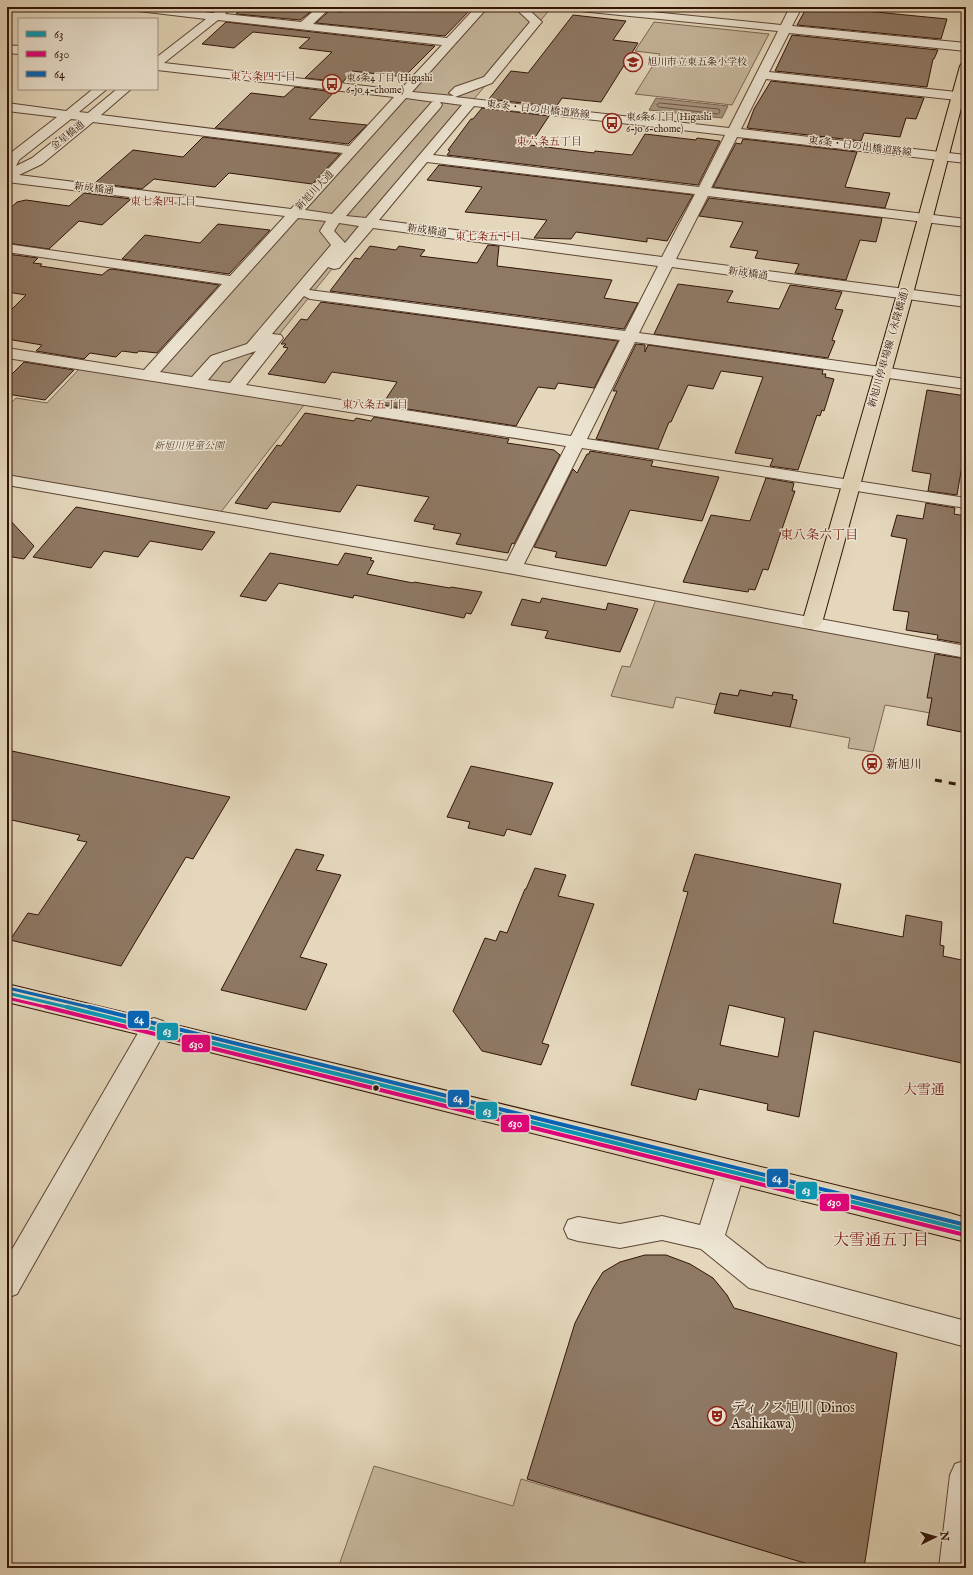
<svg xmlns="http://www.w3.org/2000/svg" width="973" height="1575" font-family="'IM FELL English','Noto Serif JP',serif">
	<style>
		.green { fill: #c6b69c; stroke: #7c6552 }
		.water { fill: #a7957e; stroke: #78614e }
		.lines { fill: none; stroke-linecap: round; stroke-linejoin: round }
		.shore { stroke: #6c5442; stroke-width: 1 }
		.building { fill: #8f7965; stroke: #321407; fill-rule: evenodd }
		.minor-casing { stroke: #5e4534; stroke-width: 2 }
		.major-casing { stroke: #321407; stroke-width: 2 }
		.highway-casing { stroke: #321407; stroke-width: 2 }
		.minor { fill: #ede5d3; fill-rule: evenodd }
		.major { fill: #e4d7bb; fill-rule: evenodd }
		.highway { fill: #e4d7bb; fill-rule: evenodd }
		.rail { stroke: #321407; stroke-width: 3; stroke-dasharray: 7 7; stroke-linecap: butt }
		.bus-1-far1-casing { stroke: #ede5d3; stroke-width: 6 }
		.bus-1-casing { stroke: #ede5d3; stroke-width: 7 }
		.bus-2-far1-casing { stroke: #ede5d3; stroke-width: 6 }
		.bus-2-casing { stroke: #ede5d3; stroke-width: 7 }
		.bus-3-far1-casing { stroke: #ede5d3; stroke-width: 6 }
		.bus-3-casing { stroke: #ede5d3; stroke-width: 7 }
		.bus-1-far1 { stroke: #059aba; stroke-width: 3 }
		.bus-1 { stroke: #059aba; stroke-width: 4 }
		.bus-2-far1 { stroke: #e5007d; stroke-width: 3 }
		.bus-2 { stroke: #e5007d; stroke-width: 4 }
		.bus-3-far1 { stroke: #0065bd; stroke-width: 3 }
		.bus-3 { stroke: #0065bd; stroke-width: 4 }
		.bus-dot { fill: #321407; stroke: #ede5d3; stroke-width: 1.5 }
		.labels { text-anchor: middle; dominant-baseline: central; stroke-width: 3; stroke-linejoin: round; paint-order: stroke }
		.far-poi-label { font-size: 10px; fill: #321407; stroke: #ede5d3; text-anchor: start }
		.far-street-label { font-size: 10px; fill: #321407; stroke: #ede5d3 }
		.far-park-label { font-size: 10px; font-style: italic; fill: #5e4534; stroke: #ede5d3 }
		.far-neighbourhood-label { font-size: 11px; fill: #7a1f14; stroke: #ede5d3 }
		.poi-label { font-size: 12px; fill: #321407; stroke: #ede5d3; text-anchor: start }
		.neighbourhood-label { font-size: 13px; fill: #7a1f14; stroke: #ede5d3 }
		.quarter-label { font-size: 14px; fill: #7a1f14; stroke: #ede5d3 }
		.near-poi-label { font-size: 14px; fill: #321407; stroke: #ede5d3; text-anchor: start }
		.near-neighbourhood-label { font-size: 16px; fill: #7a1f14; stroke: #ede5d3 }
		.line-badge { stroke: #ede5d3; stroke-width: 1.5 }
		.badge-label { font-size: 11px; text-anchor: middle; font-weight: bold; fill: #fff }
	</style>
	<rect width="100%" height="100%" fill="#e4d7bb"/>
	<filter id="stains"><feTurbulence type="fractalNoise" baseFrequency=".005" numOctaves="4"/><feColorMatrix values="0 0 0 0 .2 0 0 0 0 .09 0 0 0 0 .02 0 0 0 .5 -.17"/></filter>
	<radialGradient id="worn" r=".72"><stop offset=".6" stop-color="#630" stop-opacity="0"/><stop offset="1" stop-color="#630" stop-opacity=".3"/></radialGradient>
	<path class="green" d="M 482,7 L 552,7 L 369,223 L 236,388 L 308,400 L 217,517 L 7,480 L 7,407 L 16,398 L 47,403 L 83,365 L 148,375 Z
		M 654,22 L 769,34 L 732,105 L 635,94 L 660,54 L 635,51 Z
		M 658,594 L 947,649 L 936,714 L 885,705 L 873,752 L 848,748 L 850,738 L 790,727 L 797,700 L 792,699 L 793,695 L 774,692 L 772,696 L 740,690 L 738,696 L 720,693 L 716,705 L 676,697 L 673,708 L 611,696 L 622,666 L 630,667 Z
		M 374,1466 L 513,1506 L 521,1479 L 823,1568 L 338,1568 Z"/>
	<path class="water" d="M 656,98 L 728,106 L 722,118 L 649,110 Z"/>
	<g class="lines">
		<path class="shore" d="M 660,103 L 719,109 L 720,112 L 718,114 L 659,107 L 657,105 Z"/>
	</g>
	<path class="building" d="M 244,7 L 284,7 L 313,10 L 300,20 L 236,14 Z
		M 348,7 L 473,7 L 445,36 L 316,23 L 329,11 L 341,12 Z
		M 807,7 L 856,7 L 855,10 L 947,19 L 941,39 L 797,25 Z
		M 573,15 L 626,21 L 613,40 L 638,43 L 601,102 L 562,98 L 556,107 L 489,99 L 511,71 L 528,73 Z
		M 226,22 L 435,46 L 404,77 L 352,71 L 343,82 L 305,78 L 332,52 L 299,48 L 310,38 L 253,32 L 234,48 L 202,44 Z
		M 792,35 L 938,50 L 934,59 L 933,59 L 927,87 L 775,71 Z
		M 771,81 L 924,98 L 916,119 L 906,118 L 900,137 L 864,133 L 861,141 L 747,128 L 754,109 Z
		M 295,87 L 334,92 L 309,119 L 367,125 L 348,144 L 215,128 L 251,93 L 284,97 Z
		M 482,108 L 549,116 L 530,145 L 594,153 L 595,151 L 632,155 L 645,134 L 696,140 L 697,138 L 720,141 L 698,185 L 447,155 L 450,151 L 448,150 L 471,119 L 473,119 Z
		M 203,137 L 340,154 L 312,184 L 229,173 L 215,187 L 154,179 L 142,189 L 95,183 L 133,150 L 183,157 Z
		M 743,139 L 857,152 L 845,187 L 890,193 L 885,208 L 713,187 L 736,143 L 741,144 Z
		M 439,165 L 693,195 L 667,241 L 647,238 L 647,242 L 576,232 L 571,239 L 534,238 L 547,220 L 465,212 L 482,187 L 427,180 Z
		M 84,193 L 131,199 L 102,225 L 79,221 L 49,249 L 7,243 L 7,211 L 17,202 L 26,200 L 69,206 Z
		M 709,198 L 882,218 L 881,223 L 876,242 L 860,240 L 846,280 L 795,273 L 799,264 L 755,258 L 758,251 L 730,247 L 743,222 L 699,216 Z
		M 218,224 L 270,230 L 229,274 L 122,259 L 145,235 L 200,243 Z
		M 488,245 L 499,246 L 497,266 L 612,280 L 604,298 L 638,303 L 624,329 L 330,291 L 355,258 L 360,259 L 370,246 L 396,250 L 399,246 L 425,250 L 420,256 L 477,263 Z
		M 7,254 L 38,258 L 33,263 L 42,264 L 40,266 L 102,275 L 108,270 L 112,269 L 219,285 L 157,353 L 139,351 L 137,353 L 122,351 L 116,357 L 90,353 L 84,359 L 36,351 L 42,345 L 7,339 L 7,314 L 26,295 L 7,292 Z
		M 678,284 L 733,291 L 727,302 L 779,309 L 790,285 L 842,292 L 835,309 L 843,310 L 832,340 L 835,341 L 828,358 L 654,334 Z
		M 321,302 L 618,341 L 594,388 L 558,383 L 555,389 L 538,387 L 516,426 L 382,405 L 397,382 L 332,372 L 325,383 L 268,374 L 288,348 L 283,347 L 286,344 L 281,344 L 301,319 L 307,320 Z
		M 636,344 L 645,345 L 645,352 L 648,345 L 823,370 L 822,374 L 826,374 L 825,377 L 834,379 L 824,411 L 822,410 L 820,416 L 817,415 L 798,470 L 770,466 L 773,459 L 735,453 L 763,377 L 721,371 L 713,389 L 688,385 L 671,422 L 669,422 L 658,449 L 596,439 L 617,391 L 613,391 Z
		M 24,362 L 74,370 L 45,400 L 7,394 L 7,379 Z
		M 927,390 L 966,396 L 966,442 L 957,495 L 928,491 L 931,474 L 912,471 Z
		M 305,413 L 354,421 L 356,418 L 371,421 L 374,417 L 509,439 L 507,443 L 554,450 L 560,455 L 514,544 L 512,543 L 508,553 L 456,544 L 461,534 L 433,529 L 435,525 L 414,521 L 429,497 L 357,485 L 340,512 L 272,502 L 267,509 L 235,503 L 277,445 L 281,446 Z
		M 590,451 L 653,461 L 651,466 L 719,477 L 702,521 L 630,510 L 606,566 L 555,557 L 557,552 L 534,547 L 573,469 L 577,473 L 587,454 L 589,454 Z
		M 766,478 L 794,483 L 792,491 L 795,491 L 768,570 L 763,569 L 755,590 L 749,589 L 748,592 L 683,582 L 711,515 L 750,521 Z
		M 926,503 L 955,508 L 954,514 L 966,516 L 966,644 L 937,639 L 938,635 L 906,630 L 909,612 L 893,610 L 907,539 L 891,536 L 897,515 L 923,519 Z
		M 76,507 L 197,529 L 215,532 L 202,550 L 150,541 L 138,557 L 104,551 L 91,568 L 33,557 Z
		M 7,517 L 34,546 L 24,559 L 7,556 Z
		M 270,553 L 338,565 L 345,553 L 372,558 L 370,560 L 374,561 L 367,574 L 413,583 L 414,582 L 450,588 L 451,587 L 482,592 L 471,614 L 466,613 L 464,618 L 354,595 L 353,598 L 279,583 L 266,601 L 240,596 Z
		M 542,598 L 606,610 L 608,603 L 638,609 L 620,652 L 545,638 L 548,631 L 511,625 L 522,599 L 540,603 Z
		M 935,654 L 966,659 L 966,733 L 927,725 L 932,698 L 927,698 Z
		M 740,690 L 772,696 L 773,692 L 793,695 L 792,699 L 797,700 L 790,727 L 714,713 L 720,693 L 738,696 Z
		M 7,750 L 230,797 L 193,859 L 186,857 L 121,966 L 10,940 L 28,913 L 38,915 L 87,842 L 77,840 L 80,835 L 7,819 Z
		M 471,766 L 553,783 L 531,835 L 507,829 L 504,836 L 468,828 L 470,822 L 447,817 Z
		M 296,849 L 324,855 L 316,870 L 341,875 L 300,957 L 327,964 L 306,1010 L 221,990 Z
		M 695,854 L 841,884 L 833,923 L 903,937 L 906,915 L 942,922 L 940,945 L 944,946 L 943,956 L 966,961 L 966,1064 L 814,1031 L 799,1117 L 767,1110 L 768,1104 L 699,1089 L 696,1100 L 631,1085 L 688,892 L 683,891 ZM 729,1005 L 785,1018 L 778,1057 L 720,1045 Z
		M 535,868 L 566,875 L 558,896 L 594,904 L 542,1043 L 549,1045 L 541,1065 L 482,1051 L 453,1011 L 485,938 L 496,941 L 500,931 L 507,933 L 525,889 L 526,889 Z
		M 645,1255 L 666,1255 L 690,1264 L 713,1278 L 727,1295 L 734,1308 L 897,1353 L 864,1568 L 821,1568 L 527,1479 L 575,1323 L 593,1288 L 603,1272 L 620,1262 Z"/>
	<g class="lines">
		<defs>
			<path id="minor" d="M 124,7 L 161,7 L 213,13 L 221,9 L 225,10 L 227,12 L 225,14 L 301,22 L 318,7 L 331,7 L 313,24 L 447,38 L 476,7 L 488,7 L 412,92 L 454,96 L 449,93 L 455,87 L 484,77 L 530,22 L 514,7 L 526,7 L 542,22 L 540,24 L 492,83 L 455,97 L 729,128 L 778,31 L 570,10 L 564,7 L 603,7 L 781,25 L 790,7 L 802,7 L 792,26 L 966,43 L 966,51 L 789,33 L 769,72 L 966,93 L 966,101 L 766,79 L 741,129 L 966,155 L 966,163 L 737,137 L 711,188 L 966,219 L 966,227 L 708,196 L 676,259 L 966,297 L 966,307 L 672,267 L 639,333 L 966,379 L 966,389 L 635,342 L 587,439 L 966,498 L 966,508 L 582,448 L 524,564 L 966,646 L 966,658 L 513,574 L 7,485 L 7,475 L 507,561 L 566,446 L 7,358 L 7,348 L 144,370 L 222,284 L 7,252 L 7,244 L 230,276 L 285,216 L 7,182 L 7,157 L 8,155 L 57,117 L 7,111 L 7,103 L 66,111 L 93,89 L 107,89 L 79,112 L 88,113 L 117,89 L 131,89 L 101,115 L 349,146 L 394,97 L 157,70 L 157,57 L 206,19 L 130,10 ZM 218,20 L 442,45 L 400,90 L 164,63 ZM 406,98 L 435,102 L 432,102 L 332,214 L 305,210 ZM 440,102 L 462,105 L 366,218 L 346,216 L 440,108 L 442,105 ZM 474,106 L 725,135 L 699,187 L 433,155 ZM 71,119 L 80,120 L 32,158 L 16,166 L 19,160 ZM 93,122 L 343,153 L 291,209 L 19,175 L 42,164 ZM 427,162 L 695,194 L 662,257 L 379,220 ZM 298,218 L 326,221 L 320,231 L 331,245 L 247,344 L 211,356 L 192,377 L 160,372 ZM 339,223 L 359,226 L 345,243 L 334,231 ZM 373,228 L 658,266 L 625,331 L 309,290 L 328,267 L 334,269 L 339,268 ZM 304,296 L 310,299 L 620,340 L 571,436 L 246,385 L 283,338 L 281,335 L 272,334 ZM 256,351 L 230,383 L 208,380 L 223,362 Z
				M 7,45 L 19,46 L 19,54 L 7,53 Z
				M 154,1018 L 163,1021 L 167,1028 L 17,1294 L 7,1298 L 7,1258 L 145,1021 Z
				M 731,1160 L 741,1163 L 745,1171 L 725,1235 L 767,1268 L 966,1321 L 966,1347 L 749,1288 L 701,1249 L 662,1240 L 620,1248 L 578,1241 L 568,1238 L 564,1229 L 568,1220 L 578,1217 L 620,1224 L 662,1216 L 700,1225 L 717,1171 L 721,1163 Z
				M 966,1460 L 966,1568 L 939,1568 L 950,1475 L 955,1464 Z"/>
			<path id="major" d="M 966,62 L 966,89 L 913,294 L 822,623 L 819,627 L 812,629 L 805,627 L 802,623 L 897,294 L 960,66 L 962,63 Z"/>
			<path id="highway" d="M 7,984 L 946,1212 L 966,1218 L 966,1242 L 154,1038 L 7,1002 Z"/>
		</defs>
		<use href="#minor" class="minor-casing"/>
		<use href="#major" class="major-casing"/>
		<use href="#highway" class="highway-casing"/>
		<use href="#minor" class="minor"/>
		<use href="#major" class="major"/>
		<use href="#highway" class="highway"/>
		<path class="rail" d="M 935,780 L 966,786"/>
		<defs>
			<path id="bus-1-far1" d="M 7,993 L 71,1008"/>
			<path id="bus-1" d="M 67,1007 L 966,1230"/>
			<path id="bus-2-far1" d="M 7,998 L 50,1008"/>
			<path id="bus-2" d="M 46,1007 L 965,1235"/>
			<path id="bus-3-far1" d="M 8,988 L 93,1008"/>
			<path id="bus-3" d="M 89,1007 L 966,1225"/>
		</defs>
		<use href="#bus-1-far1" class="bus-1-far1-casing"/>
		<use href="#bus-1" class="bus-1-casing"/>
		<use href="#bus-2-far1" class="bus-2-far1-casing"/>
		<use href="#bus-2" class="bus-2-casing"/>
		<use href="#bus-3-far1" class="bus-3-far1-casing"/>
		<use href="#bus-3" class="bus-3-casing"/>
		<use href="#bus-1-far1" class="bus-1-far1"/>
		<use href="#bus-1" class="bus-1"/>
		<use href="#bus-2-far1" class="bus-2-far1"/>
		<use href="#bus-2" class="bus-2"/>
		<use href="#bus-3-far1" class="bus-3-far1"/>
		<use href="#bus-3" class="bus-3"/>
	</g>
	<defs>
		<symbol id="school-ring" viewBox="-11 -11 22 22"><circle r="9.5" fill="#ede5d3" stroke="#8f2418" stroke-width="1.5"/><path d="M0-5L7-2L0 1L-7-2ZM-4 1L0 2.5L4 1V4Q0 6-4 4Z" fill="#8f2418"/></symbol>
		<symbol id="bus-ring" viewBox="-11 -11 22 22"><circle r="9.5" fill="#ede5d3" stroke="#8f2418" stroke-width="1.5"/><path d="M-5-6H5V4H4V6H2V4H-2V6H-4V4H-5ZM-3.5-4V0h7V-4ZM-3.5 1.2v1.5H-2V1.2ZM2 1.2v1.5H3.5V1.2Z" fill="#8f2418"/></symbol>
		<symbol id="station-ring" viewBox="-11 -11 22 22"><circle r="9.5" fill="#ede5d3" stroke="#8f2418" stroke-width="1.5"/><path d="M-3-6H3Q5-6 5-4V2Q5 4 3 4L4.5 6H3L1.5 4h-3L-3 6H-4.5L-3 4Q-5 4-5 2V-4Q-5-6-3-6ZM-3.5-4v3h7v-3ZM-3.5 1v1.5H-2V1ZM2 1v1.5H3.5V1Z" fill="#8f2418"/></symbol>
		<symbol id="theatre-ring" viewBox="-11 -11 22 22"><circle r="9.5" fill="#ede5d3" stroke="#8f2418" stroke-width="1.5"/><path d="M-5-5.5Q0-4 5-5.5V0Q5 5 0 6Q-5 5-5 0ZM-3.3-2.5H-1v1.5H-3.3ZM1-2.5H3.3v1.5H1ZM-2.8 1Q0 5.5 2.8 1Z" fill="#8f2418"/></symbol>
	</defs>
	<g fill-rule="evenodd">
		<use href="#school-ring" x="622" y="51" width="22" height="22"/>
		<use href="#bus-ring" x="321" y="73" width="22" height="22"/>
		<use href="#bus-ring" x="601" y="112" width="22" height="22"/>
		<use href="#station-ring" x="861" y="753" width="22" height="22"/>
		<use href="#theatre-ring" x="706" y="1405" width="22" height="22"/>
	</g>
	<circle class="bus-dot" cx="376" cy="1088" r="3.5"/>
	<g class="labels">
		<g class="far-poi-label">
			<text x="647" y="62">旭川市立東五条小学校</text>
			<text x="346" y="78">東6条4丁目 (Higashi<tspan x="346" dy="12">6-jo 4-chome)</tspan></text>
			<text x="626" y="117">東6条6丁目 (Higashi<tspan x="626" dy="12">6-jo 6-chome)</tspan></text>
		</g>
		<g class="far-street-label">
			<text transform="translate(538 110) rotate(6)">東6条・日の出橋道路線</text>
			<text transform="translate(68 136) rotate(-39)">金星橋通</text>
			<text transform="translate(860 147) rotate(7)">東6条・日の出橋道路線</text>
			<text transform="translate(94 189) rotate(7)">新成橋通</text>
			<text transform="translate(315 191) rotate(-47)">新旭川大通</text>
			<text transform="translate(427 231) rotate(8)">新成橋通</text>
			<text transform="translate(748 274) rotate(8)">新成橋通</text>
			<text transform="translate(890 345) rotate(-74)">新旭川停車場線（永隆橋通）</text>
		</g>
		<g class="far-park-label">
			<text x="189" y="446">新旭川児童公園</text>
		</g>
		<g class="far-neighbourhood-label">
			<text x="263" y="77">東六条四丁目</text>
			<text x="549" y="142">東六条五丁目</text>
			<text x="163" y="202">東七条四丁目</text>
			<text x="488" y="237">東七条五丁目</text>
			<text x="375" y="405">東八条五丁目</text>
		</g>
		<g class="poi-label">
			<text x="886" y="764">新旭川</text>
		</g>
		<g class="neighbourhood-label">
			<text x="819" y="535">東八条六丁目</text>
		</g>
		<g class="quarter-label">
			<text x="924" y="1090">大雪通</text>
		</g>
		<g class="near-poi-label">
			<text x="731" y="1408">ディノス旭川 (Dinos<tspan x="731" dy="16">Asahikawa)</tspan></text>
		</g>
		<g class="near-neighbourhood-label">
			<text x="881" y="1241">大雪通五丁目</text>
		</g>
	</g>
	<g class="line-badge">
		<rect x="127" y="1010" width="23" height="19" rx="4" fill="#0065bd"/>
		<rect x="156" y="1022" width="23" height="19" rx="4" fill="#059aba"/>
		<rect x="181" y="1034" width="30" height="19" rx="4" fill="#e5007d"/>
		<rect x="447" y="1089" width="23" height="19" rx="4" fill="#0065bd"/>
		<rect x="475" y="1101" width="23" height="19" rx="4" fill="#059aba"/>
		<rect x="500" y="1114" width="30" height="19" rx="4" fill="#e5007d"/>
		<rect x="766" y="1168" width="23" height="20" rx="4" fill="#0065bd"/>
		<rect x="795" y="1181" width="23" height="19" rx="4" fill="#059aba"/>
		<rect x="819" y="1193" width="31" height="19" rx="4" fill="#e5007d"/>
	</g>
	<g class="badge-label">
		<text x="139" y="1023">64</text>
		<text x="167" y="1035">63</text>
		<text x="196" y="1048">630</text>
		<text x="458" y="1102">64</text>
		<text x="487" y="1115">63</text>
		<text x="515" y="1127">630</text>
		<text x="777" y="1182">64</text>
		<text x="806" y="1194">63</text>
		<text x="834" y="1206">630</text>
	</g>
	<rect width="973" height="1575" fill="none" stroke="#e4d7bb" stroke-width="24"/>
	<rect x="8" y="8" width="957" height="1559" fill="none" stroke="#321407" stroke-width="2"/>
	<rect x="12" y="12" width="949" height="1551" fill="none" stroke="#321407"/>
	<rect x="18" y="18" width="140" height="72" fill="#ede5d3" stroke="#a29181"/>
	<rect x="26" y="31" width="20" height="6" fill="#059aba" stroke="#a29181"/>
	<text x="54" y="38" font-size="12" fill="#321407">63</text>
	<rect x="26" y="51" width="20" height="6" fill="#e5007d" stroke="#a29181"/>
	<text x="54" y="58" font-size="12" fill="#321407">630</text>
	<rect x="26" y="71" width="20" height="6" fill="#0065bd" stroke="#a29181"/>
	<text x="54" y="78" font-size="12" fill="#321407">64</text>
	<g transform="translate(935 1537) rotate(85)" stroke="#ede5d3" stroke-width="3" paint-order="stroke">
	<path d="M0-3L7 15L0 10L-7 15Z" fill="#321407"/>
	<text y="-6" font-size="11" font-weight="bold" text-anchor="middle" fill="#321407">N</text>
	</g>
	<rect width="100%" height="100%" filter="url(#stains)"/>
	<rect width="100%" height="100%" fill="url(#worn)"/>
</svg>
